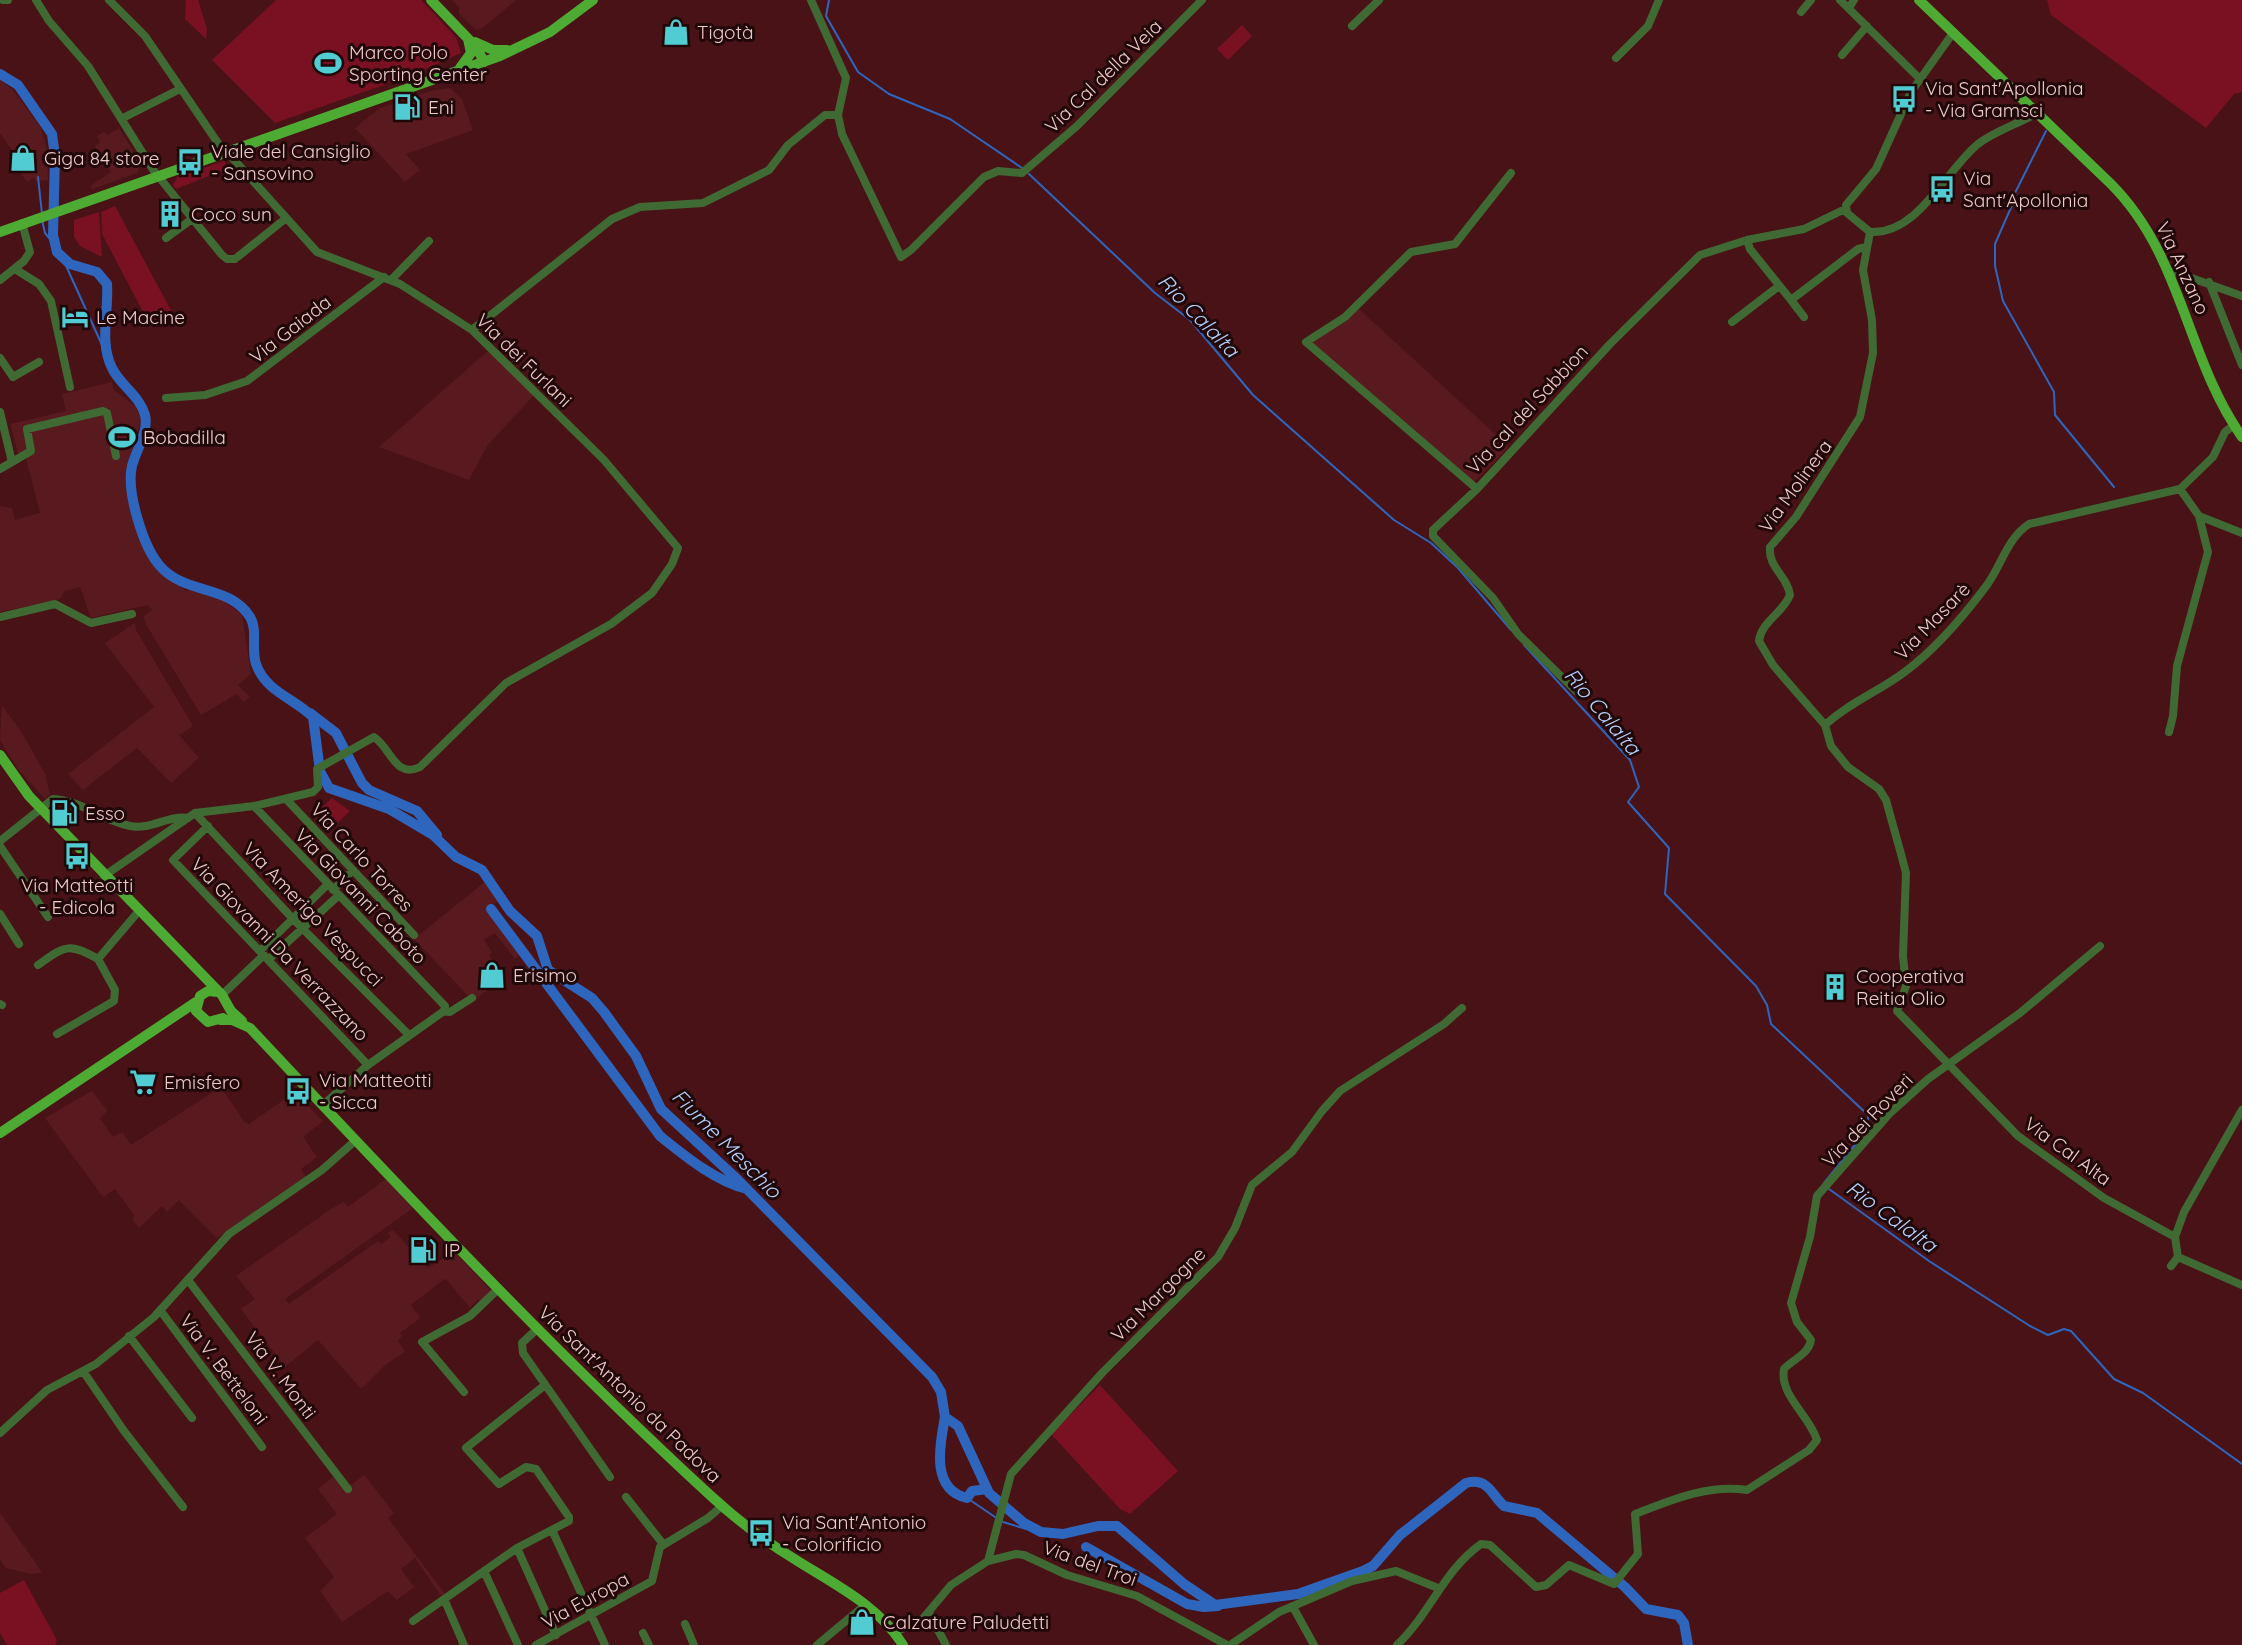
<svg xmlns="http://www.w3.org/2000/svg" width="2242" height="1645" font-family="Quicksand,sans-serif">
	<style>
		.built { fill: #581a1f }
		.green { fill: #791122 }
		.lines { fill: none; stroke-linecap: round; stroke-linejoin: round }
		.stream { stroke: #2e66be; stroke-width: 2 }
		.river { stroke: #2e66be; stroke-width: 10 }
		.minor { stroke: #3f6a34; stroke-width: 8 }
		.major { stroke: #4daa32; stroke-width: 10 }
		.labels { text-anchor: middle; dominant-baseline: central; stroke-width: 6; stroke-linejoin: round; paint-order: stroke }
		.poi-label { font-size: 19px; fill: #efcac9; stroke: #200809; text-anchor: start }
		.street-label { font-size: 19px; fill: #efcac9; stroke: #200809 }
		.water-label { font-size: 21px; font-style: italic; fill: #b3d1ff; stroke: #200809 }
	</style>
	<rect width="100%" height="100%" fill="#491217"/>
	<path class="built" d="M 452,0 L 516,0 L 482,28 L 476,30 L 459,14 L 459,7 Z
		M 0,80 L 13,90 L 41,128 L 47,150 L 48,180 L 37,181 L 33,178 L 27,182 L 15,165 L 20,162 L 0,133 Z
		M 450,88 L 462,99 L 473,130 L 406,154 L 420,170 L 405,182 L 355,128 L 378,109 L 430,91 Z
		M 119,128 L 141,164 L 137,173 L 93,189 L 90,186 L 111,172 L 95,146 L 100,142 L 97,136 L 104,132 L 107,135 Z
		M 1359,309 L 1507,445 L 1507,449 L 1474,482 L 1312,344 L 1310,340 Z
		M 489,350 L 535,394 L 487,446 L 469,480 L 379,447 Z
		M 112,382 L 114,390 L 135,406 L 141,418 L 125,480 L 147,555 L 162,574 L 186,591 L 190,588 L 223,600 L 242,615 L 251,674 L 238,685 L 250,697 L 243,702 L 237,694 L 201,715 L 147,626 L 143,616 L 153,610 L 147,605 L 91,618 L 80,587 L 65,591 L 60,599 L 0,612 L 0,506 L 12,508 L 15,520 L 40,513 L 26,458 L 20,460 L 10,424 L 66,411 L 62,394 Z
		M 135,623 L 136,630 L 193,726 L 179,735 L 199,758 L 171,783 L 137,748 L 83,790 L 68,774 L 154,707 L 105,643 Z
		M 2,706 L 21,731 L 45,774 L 50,794 L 45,799 L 18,769 L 0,740 Z
		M 486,881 L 498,901 L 486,909 L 521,954 L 515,959 L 495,933 L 484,940 L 492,952 L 489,955 L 505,977 L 473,1001 L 414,939 Z
		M 221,1087 L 245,1123 L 249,1124 L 295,1092 L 323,1121 L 303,1137 L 317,1157 L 301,1169 L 307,1178 L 217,1238 L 179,1200 L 167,1212 L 162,1206 L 139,1228 L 132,1219 L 135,1216 L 115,1189 L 103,1197 L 45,1118 L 92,1091 L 107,1111 L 100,1118 L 113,1137 L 122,1132 L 131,1145 Z
		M 386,1179 L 413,1208 L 285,1299 L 289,1304 L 378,1241 L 381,1244 L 391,1237 L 388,1233 L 393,1230 L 428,1268 L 454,1251 L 493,1293 L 482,1304 L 478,1299 L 470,1308 L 446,1279 L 443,1280 L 411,1305 L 420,1318 L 400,1333 L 402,1336 L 398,1341 L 405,1352 L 385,1365 L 361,1389 L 318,1340 L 285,1367 L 241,1309 L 255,1299 L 236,1276 L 331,1209 L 344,1202 L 348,1207 Z
		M 336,1475 L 345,1489 L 364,1475 L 394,1513 L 388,1518 L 445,1594 L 442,1597 L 415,1558 L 401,1569 L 414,1587 L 397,1600 L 388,1591 L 342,1622 L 320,1591 L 334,1577 L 305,1538 L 337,1514 L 318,1489 Z
		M 0,1513 L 33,1559 L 42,1573 L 30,1574 L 6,1568 L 3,1564 L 0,1559 Z"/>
	<path class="green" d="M 186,0 L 198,0 L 207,29 L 206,39 L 185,19 Z
		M 276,0 L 421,0 L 456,37 L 461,53 L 412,75 L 275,123 L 212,60 Z
		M 2047,0 L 2242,0 L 2242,92 L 2234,94 L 2206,128 L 2051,15 Z
		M 1242,25 L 1252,36 L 1228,60 L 1217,49 Z
		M 224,161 L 229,168 L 176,189 L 173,185 L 177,177 Z
		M 115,206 L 173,314 L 151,327 L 102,234 L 101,212 Z
		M 99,212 L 102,257 L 80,246 L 74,237 L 74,220 Z
		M 332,798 L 350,811 L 328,832 L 313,816 Z
		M 1100,1385 L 1178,1471 L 1130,1514 L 1120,1509 L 1051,1434 Z
		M 24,1580 L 57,1640 L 55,1645 L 7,1645 L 0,1633 L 0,1593 Z"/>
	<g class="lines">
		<path class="stream" d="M 829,0 L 826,16 L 858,72 L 889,94 L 950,119 L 1022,168
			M 1029,174 L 1155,293 L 1190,320 L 1253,395 L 1394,520 L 1431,543 L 1458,568 L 1511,630
			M 38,177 L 42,214
			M 2014,195 L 2046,131
			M 2016,196 L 1995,244 L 1995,266 L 2003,301 L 2054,392 L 2055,415 L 2114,487
			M 42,220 L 45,233 L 54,244
			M 63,259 L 107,356
			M 1524,645 L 1630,760 L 1639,787 L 1628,802 L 1669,848 L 1665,894 L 1756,986 L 1767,1005 L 1771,1024 L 1868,1115 L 1868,1129 L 1824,1183
			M 1829,1189 L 1929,1261 L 2030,1326 L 2048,1335 L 2064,1329 L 2071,1331 L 2114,1379 L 2143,1393 L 2242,1464
			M 967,1498 L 995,1517
			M 1003,1522 L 1026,1529 L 1032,1528"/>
		<path class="river" d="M 0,74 L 18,85 L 52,134 L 55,156 L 53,235 L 57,252 L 70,264 L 97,272 L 107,284 C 109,311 99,342 112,368 C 120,385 140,396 145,415 C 149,432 136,450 132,466 C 126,491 143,547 160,566 C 185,595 229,584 250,617 C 258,630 251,649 256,664 C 266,692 294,698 313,717 L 320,771 L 329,788 L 389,809 L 433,835 L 456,857 L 482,870 L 510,911 L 537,936 L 548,970 L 592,998 L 604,1012 L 636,1056 L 661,1109 L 736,1178 L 932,1377 L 941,1392 L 945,1417 L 958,1426 L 989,1493 L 1024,1523 L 1041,1532 L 1063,1534 L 1098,1526 L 1117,1526 L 1184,1584 L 1215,1605 L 1298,1594 L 1363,1571 L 1373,1566 L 1400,1535 L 1466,1483 C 1488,1477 1491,1494 1504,1506 L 1537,1513 L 1625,1587 L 1646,1609 L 1678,1615 L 1684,1623 L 1688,1645
			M 310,713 L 336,733 L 362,783 L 369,790 L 417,811 L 437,835
			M 491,909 L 660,1136 C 685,1156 715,1181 747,1189
			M 945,1417 C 940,1444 930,1489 967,1498 L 972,1491 L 987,1489
			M 1086,1547 L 1187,1604 L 1204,1607 L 1218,1606"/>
		<path class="minor" d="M 3,0 L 8,0
			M 36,0 L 49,21 L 88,66 L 154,171 L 222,255 L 227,259 L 235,259 L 285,219
			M 109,0 L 145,36 L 220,146
			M 811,0 L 846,78 L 838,115 L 842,134 L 901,257 L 911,250 L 984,177 L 998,171 L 1022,173 L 1077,126 L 1202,0
			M 1840,0 L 1919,78
			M 1849,8 L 1854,0
			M 1801,12 L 1811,0
			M 1352,26 L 1379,0
			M 1953,33 L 1911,92 L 1876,169 L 1846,205 L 1847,213 L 1870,232 C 1918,235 1946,170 1978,144 C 1995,131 2018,124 2037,113
			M 1842,55 L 1867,26
			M 1616,58 L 1648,26 L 1659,0
			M 121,119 L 180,89
			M 1511,173 L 1455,244 L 1411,252 L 1345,317 L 1306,342 L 1477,489 L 1610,344 L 1700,255 L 1747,240 L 1804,229 L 1845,209
			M 166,238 L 192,219
			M 1747,240 L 1750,249 L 1791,300 L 1858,249 L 1866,247
			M 15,269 L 39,284 L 51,301 L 70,387
			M 2169,270 L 2242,296
			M 0,280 L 24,261 L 30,252 L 22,223
			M 391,280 L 429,241
			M 2209,282 L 2242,365
			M 1791,300 L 1804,317
			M 1732,322 L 1779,286
			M 472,330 L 612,219 L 640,207 L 703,203 L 769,170 L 788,145 L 825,115 L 838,115
			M 0,358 L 13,377 L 39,362
			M 166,398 L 205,395 L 247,381 L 384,277
			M 0,412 L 12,462
			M 2234,425 L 2225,432 L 2213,457 L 2180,489 L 2029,524 C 2006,539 2001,568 1984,589 C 1962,618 1934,650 1906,671 C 1880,691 1850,702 1825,725 L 1831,746 L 1848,767 L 1879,789 L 1886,800 L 1901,854 L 1906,873 L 1903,956 L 1906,986 L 1897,1011 L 2018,1136 L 2104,1198 L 2175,1237 L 2178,1257 L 2242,1285
			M 0,469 L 31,451 L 27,429 L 103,411 L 107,413 L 116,456
			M 1477,489 L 1433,530 L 1433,536 L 1493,598 L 1518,634 L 1579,694
			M 2199,516 L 2242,533
			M 0,617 L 55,604 L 91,623 L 132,614
			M 1825,725 L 1773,665 L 1759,641 C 1761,622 1783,613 1790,595 C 1787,575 1768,568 1770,547 L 1796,517 L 1860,417 L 1873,353 L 1872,320 L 1863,270 L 1870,232
			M 2169,732 L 2173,716 L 2177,666 L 2208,552 L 2199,516 L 2180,489
			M 287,800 L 414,935
			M 254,806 L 445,1006 L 444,1011 L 368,1065 L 323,1105
			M 195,813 L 293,919 L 409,1035
			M 208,826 L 173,860 L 368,1065
			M 0,841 L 53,799 C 80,800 103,821 130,826 C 151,830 168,815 188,818
			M 0,846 L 48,917
			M 104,876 L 195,813 L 254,806 L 313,792 L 318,787 L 317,769 L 374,737 C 391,748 395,779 420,767 L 506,683 L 611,624 L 652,593 L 672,564 L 678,548 L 604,460 L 472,330 L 400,284 L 317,252 L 227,152
			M 333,890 L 353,870
			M 0,914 L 19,944
			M 260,951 L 327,885
			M 269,959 L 338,896
			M 38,965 C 65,946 68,942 98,959 L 138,912
			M 222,995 L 264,955
			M 0,1004 L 2,1005
			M 444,1011 L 450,1012 L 472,998
			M 57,1034 L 114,1001 L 115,990 L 98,959
			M 2175,1237 L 2184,1212 L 2242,1110
			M 2171,1266 L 2178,1257
			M 188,1280 L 348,1489
			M 160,1310 L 262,1447
			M 537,1329 L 522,1343 L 523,1353 L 610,1477
			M 129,1336 L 192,1418
			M 83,1371 L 124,1431 L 183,1507
			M 464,1392 L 422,1342 L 470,1316 L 498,1289
			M 0,1433 L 47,1390 L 96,1364 L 154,1317 L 229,1234 L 322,1170 L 356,1140
			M 626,1497 L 663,1544
			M 552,1530 L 605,1645
			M 517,1548 L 556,1635
			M 988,1561 L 1016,1554 L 1024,1555 L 1067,1575 L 1137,1596 L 1227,1645
			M 484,1571 L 518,1645
			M 445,1601 L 464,1645
			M 1293,1607 L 1314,1645
			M 929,1613 L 946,1645
			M 413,1621 L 517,1548 L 569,1521 L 569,1517 L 536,1469 L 526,1467 L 499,1484 L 466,1448 L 545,1385
			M 685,1624 L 694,1645
			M 894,1632 L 920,1622 L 951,1585 L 988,1561 L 1011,1474 L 1103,1372 L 1218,1257 L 1235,1228 L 1252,1185 L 1292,1152 L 1322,1111 L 1340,1091 L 1444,1024 L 1462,1008
			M 643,1633 L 649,1645
			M 536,1645 L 652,1581 L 660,1547 L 708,1518 L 722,1506
			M 817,1645 L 865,1605
			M 1230,1645 L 1279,1612 L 1352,1581 L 1396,1571 L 1438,1588
			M 1397,1645 C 1430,1614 1444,1570 1481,1544 L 1490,1545 L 1536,1587 L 1546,1585 L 1569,1565 L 1614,1584 L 1638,1554 L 1635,1514 C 1671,1500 1708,1484 1747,1490 L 1809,1450 L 1817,1440 C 1810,1416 1779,1395 1784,1369 C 1793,1359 1809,1354 1811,1340 L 1797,1322 L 1791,1303 L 1810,1237 L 1817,1196 L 1889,1114 L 1928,1079 L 2020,1013 L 2100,946"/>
		<path class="major" d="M 431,0 L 477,48 L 484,62
			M 1919,0 L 2111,184 C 2183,256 2186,358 2242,437
			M 475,42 L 493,50 L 507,50
			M 460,68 L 471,53 L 468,39
			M 0,232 L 500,56 L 550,32 L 593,0
			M 0,755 L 29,796 L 222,995 L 231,1011 L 242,1021
			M 218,992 L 208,991 L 200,996 L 196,1011 L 208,1022 L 223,1018
			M 220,1020 L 232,1020 L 250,1028 C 400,1188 550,1348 711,1496 C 737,1520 766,1542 796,1560 C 834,1584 879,1606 903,1645
			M 0,1133 L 196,1002"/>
	</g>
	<defs>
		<symbol id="shop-bare" viewBox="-9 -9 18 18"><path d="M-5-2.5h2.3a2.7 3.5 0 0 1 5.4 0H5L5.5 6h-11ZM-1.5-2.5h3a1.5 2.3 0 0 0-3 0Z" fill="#51ccd2" stroke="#200809" stroke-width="2.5" paint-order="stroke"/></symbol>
		<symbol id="stadium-bare" viewBox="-9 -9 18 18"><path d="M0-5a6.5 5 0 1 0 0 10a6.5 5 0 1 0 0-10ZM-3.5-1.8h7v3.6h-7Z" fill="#51ccd2" stroke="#200809" stroke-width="2.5" paint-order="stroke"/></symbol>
		<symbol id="bus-bare" viewBox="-9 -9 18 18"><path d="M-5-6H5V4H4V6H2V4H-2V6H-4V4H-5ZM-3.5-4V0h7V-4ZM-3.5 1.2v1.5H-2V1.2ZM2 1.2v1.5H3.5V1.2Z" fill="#51ccd2" stroke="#200809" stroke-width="2.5" paint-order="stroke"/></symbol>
		<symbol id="fuel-bare" viewBox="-9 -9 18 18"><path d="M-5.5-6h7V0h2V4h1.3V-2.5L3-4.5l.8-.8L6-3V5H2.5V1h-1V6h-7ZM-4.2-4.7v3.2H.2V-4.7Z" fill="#51ccd2" stroke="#200809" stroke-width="2.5" paint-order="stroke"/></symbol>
		<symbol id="building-bare" viewBox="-9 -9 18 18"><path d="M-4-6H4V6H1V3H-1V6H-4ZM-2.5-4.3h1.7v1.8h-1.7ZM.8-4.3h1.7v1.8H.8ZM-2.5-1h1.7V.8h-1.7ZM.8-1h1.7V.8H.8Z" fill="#51ccd2" stroke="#200809" stroke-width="2.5" paint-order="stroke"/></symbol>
		<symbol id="hotel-bare" viewBox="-9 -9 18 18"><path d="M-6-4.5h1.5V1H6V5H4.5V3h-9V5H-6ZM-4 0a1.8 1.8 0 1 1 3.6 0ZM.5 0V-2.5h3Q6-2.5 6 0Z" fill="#51ccd2" stroke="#200809" stroke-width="2.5" paint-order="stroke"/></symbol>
		<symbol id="supermarket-bare" viewBox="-9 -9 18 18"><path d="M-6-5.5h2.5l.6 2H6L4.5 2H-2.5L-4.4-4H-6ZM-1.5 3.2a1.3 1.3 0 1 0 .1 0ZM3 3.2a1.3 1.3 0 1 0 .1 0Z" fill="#51ccd2" stroke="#200809" stroke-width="2.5" paint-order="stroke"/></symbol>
	</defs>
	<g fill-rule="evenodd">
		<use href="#shop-bare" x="657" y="13" width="38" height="38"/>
		<use href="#stadium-bare" x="309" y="44" width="38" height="38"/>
		<use href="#bus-bare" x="1885" y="80" width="38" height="38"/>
		<use href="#fuel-bare" x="388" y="88" width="38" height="38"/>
		<use href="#shop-bare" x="4" y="139" width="38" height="38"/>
		<use href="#bus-bare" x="171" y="143" width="38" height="38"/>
		<use href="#bus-bare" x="1923" y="170" width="38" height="38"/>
		<use href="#building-bare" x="151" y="195" width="38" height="38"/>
		<use href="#hotel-bare" x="56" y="298" width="38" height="38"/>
		<use href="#stadium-bare" x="103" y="418" width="38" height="38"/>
		<use href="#fuel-bare" x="45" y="794" width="38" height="38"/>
		<use href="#bus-bare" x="58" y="837" width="38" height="38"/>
		<use href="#shop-bare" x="473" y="956" width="38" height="38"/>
		<use href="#building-bare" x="1816" y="968" width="38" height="38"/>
		<use href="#supermarket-bare" x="124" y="1063" width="38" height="38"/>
		<use href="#bus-bare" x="279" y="1072" width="38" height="38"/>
		<use href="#fuel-bare" x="404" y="1231" width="38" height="38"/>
		<use href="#bus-bare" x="742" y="1514" width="38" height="38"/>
		<use href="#shop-bare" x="843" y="1603" width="38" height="38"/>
	</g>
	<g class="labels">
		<g class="poi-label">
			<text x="697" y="32">Tigotà</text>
			<text x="349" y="52">Marco Polo<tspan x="349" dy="22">Sporting Center</tspan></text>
			<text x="1925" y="88">Via Sant'Apollonia<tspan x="1925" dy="22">- Via Gramsci</tspan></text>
			<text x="428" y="107">Eni</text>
			<text x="211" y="151">Viale del Cansiglio<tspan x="211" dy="22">- Sansovino</tspan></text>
			<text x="44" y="158">Giga 84 store</text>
			<text x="1963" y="178">Via<tspan x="1963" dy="22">Sant'Apollonia</tspan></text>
			<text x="191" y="214">Coco sun</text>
			<text x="96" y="317">Le Macine</text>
			<text x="143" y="437">Bobadilla</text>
			<text x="85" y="813">Esso</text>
			<text x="77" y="885" text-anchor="middle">Via Matteotti<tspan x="77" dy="22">- Edicola</tspan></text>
			<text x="513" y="975">Erisimo</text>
			<text x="1856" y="976">Cooperativa<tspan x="1856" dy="22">Reitia Olio</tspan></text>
			<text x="319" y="1080">Via Matteotti<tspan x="319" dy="22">- Sicca</tspan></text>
			<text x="164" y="1082">Emisfero</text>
			<text x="444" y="1250">IP</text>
			<text x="782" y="1522">Via Sant'Antonio<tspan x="782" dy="22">- Colorificio</tspan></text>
			<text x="883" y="1622">Calzature Paludetti</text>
		</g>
		<g class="street-label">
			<text transform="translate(1103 76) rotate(-44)">Via Cal della Veia</text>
			<text transform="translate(2183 268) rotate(65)">Via Anzano</text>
			<text transform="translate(290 329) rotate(-38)">Via Gaiada</text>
			<text transform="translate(524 360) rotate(44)">Via dei Furlani</text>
			<text transform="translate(1527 409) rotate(-47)">Via cal del Sabbion</text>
			<text transform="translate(1795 486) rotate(-54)">Via Molinera</text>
			<text transform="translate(1932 621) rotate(-46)">Via Masarè</text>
			<text transform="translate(362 857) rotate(47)">Via Carlo Torres</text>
			<text transform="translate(361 896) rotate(46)">Via Giovanni Caboto</text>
			<text transform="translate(313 914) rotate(46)">Via Amerigo Vespucci</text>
			<text transform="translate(280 949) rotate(46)">Via Giovanni Da Verrazzano</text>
			<text transform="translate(1867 1120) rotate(-46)">Via dei Roveri</text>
			<text transform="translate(2068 1151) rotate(36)">Via Cal Alta</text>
			<text transform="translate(1158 1294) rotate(-45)">Via Margogne</text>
			<text transform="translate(224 1369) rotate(53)">Via V. Betteloni</text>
			<text transform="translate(281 1375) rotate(53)">Via V. Monti</text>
			<text transform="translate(630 1394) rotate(44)">Via Sant'Antonio da Padova</text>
			<text transform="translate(1090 1563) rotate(20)">Via del Troi</text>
			<text transform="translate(585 1600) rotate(-29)">Via Europa</text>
		</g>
		<g class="water-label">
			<text transform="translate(1199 315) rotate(46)">Rio Calalta</text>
			<text transform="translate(1603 711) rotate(50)">Rio Calalta</text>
			<text transform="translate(727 1143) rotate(45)">Fiume Meschio</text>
			<text transform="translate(1892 1216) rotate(36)">Rio Calalta</text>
		</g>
	</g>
</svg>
